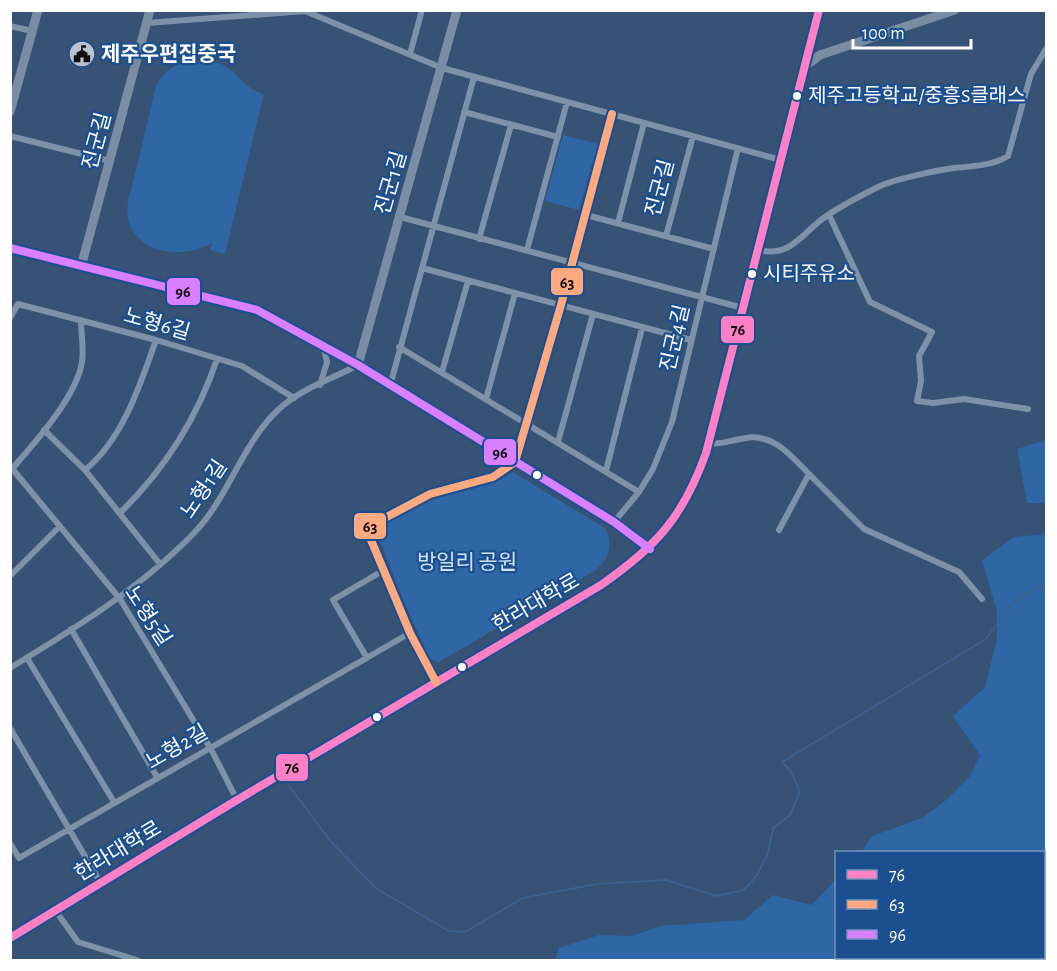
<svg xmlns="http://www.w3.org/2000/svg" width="1057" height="971" font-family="'Alegreya Sans','Noto Sans KR',sans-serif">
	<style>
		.green { fill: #2f66a5 }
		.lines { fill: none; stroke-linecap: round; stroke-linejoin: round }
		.stream { stroke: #3b618d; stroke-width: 2 }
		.street { stroke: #7d92a8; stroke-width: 6 }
		.secondary { stroke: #798da4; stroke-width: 9 }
		.bus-1-casing { stroke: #1b4f8f; stroke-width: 12 }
		.bus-2-casing { stroke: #1b4f8f; stroke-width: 12 }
		.bus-3-casing { stroke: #1b4f8f; stroke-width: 12 }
		.bus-1 { stroke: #ff80c5; stroke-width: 8 }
		.bus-2 { stroke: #ffa980; stroke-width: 8 }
		.bus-3 { stroke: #d880ff; stroke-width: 8 }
		.bus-dot { fill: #fff; stroke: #1b4f8f; stroke-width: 2 }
		.labels { text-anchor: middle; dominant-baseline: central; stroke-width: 4.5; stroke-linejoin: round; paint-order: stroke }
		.bus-label { font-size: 20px; fill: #fff; stroke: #1b4f8f; text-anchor: start }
		.poi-label { font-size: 21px; font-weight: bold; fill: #fff; stroke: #1b4f8f; text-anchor: start }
		.street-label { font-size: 21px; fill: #fff; stroke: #1b4f8f }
		.park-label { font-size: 21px; fill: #cfe3fa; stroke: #1b4f8f }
		.line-badge { stroke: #1b4f8f; stroke-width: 2 }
		.pale-badge-label { font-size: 16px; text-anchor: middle; font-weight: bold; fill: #111 }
	</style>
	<rect width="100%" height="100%" fill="#365274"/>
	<path class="green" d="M 205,59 C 241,66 236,86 264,94 L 225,254 L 210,250 L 212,243 C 168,267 110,242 132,187 L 156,86 C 165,67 185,60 205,59 Z
		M 563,135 L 598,144 L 579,210 L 545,201 Z
		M 1046,440 L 1046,503 L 1027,503 L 1017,449 Z
		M 513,472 L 606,529 C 613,545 609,559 596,570 L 439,662 L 430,659 L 403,600 L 377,533 L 380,524 L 428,500 L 498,480 Z
		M 1046,534 L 1046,873 L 1044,872 L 1044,852 L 862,852 L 872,836 L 922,818 L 946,800 L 970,776 L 980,755 L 953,716 L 985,687 L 997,639 L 997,611 L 982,560 L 1014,537 Z
		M 836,879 L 836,958 L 901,958 L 901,960 L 555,960 L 559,948 L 599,935 L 632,936 L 660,926 L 744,920 L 773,895 L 812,905 Z"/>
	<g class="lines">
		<path class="stream" d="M 289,786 L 331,842 L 377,889 L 449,931 L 465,932 L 523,898 L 597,884 L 666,880 L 716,896 L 744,890 L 757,875 L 768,853 L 773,828 L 790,815 L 800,792 L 792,773 L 782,762 L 986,639 L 1011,605 L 1036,587 L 1046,586"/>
		<path class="street" d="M 147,23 L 305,11 L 442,68 L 781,160
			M 10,26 L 32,31
			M 410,54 L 422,10
			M 464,112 L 558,137
			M 10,136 L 110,161
			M 586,215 L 714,249
			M 829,215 L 870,302 L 932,332 L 919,356 L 921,381 L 917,401 L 933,403 L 964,399 L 1028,409
			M 400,217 L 743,308
			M 618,223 L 644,123
			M 666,236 L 693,136
			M 479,239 L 511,125
			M 10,248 L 257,310 L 358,365 L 614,522 L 649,548
			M 527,250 L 567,102
			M 759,250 C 791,258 802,233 825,217 C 841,206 860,196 878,187 C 891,180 938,170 954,168 C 973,166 992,166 1008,156 L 1031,74 L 1046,49
			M 422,268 L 691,340
			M 10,318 L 18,304 L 156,340 L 242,366 L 294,398
			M 399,347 L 639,492
			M 442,372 L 468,281
			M 320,385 L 327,362 L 323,345
			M 390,386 L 474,77
			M 486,399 L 515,293
			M 44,430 L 85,470 L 160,564
			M 558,442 L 593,314
			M 709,444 C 722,444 733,440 746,438 C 774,433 792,457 809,474 L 779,530
			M 10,466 L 120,599 L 212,751 L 237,800
			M 11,470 C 34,444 77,396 82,362 C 84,348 81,333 81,320
			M 85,470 C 123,439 140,385 156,340
			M 606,471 L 642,328
			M 809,474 L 864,529 L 959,572 L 982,599
			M 120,513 C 165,469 197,419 217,359
			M 614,522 L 639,492 L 653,469 L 672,422 L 738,148
			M 10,576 L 60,526
			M 71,629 L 157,777
			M 27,658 L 114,802
			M 367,658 L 333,600 L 384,570
			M 10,668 C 74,629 142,587 194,533 C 229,497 242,443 279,409 C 300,389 332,379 358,365
			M 436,682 L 410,633 L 366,528 L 430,494 L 493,477 L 515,462 L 561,305 L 612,114
			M 10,728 L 100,882
			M 10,843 L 19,858 L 410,633
			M 55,910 L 78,942 L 137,960"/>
		<path class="secondary" d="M 805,66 L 820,55 L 955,10
			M 10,112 L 38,10
			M 81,267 L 150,10
			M 358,365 L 457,10
			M 10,938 L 237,800 L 601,585 C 657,546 683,517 706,453 L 819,10"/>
		<defs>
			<path id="bus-1" d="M 10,938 L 237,800 L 601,585 C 657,546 683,517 706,453 L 819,10"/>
			<path id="bus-2" d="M 436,682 L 410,633 L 366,528 L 430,494 L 493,477 L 515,462 L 561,305 L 612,114"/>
			<path id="bus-3" d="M 10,248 L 257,310 L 358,365 L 614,522 L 650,549"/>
		</defs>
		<use href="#bus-1" class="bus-1-casing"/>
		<use href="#bus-2" class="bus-2-casing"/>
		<use href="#bus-3" class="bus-3-casing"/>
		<use href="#bus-1" class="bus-1"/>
		<use href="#bus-2" class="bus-2"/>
		<use href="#bus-3" class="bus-3"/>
	</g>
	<defs>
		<symbol id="civic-disc" viewBox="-11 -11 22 22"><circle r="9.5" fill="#b9c2ce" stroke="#1b4f8f"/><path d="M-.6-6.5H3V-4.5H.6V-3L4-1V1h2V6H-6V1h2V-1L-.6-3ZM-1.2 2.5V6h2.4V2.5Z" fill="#111"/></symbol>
	</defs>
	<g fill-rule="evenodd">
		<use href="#civic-disc" x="67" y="39" width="30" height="30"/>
	</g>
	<g class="bus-dot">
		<circle cx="797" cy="96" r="5"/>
		<circle cx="752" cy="274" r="5"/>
		<circle cx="537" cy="475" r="5"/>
		<circle cx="462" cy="667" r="5"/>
		<circle cx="377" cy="717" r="5"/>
	</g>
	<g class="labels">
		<g class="bus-label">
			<text x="808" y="96">제주고등학교/중흥S클래스</text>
			<text x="763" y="274">시티주유소</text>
		</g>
		<g class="poi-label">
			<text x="101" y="54">제주우편집중국</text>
		</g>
		<g class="street-label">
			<text transform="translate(97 141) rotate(-75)">진군길</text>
			<text transform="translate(391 183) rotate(-74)">진군1길</text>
			<text transform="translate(660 188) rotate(-75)">진군길</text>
			<text transform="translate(157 324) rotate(16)">노형6길</text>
			<text transform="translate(675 338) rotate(-77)">진군4길</text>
			<text transform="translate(204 489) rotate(-56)">노형1길</text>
			<text transform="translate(536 603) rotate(-30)">한라대학로</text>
			<text transform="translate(148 616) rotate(57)">노형5길</text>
			<text transform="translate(177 747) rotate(-30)">노형2길</text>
			<text transform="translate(118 851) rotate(-31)">한라대학로</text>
		</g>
		<g class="park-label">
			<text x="467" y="562">방일리 공원</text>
		</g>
	</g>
	<g class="line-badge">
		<rect x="550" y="267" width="34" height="29" rx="6" fill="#ffa980"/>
		<rect x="166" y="277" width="35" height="29" rx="6" fill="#d880ff"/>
		<rect x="720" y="315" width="35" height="29" rx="6" fill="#ff80c5"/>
		<rect x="483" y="438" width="34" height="28" rx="6" fill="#d880ff"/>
		<rect x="353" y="512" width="34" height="28" rx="6" fill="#ffa980"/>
		<rect x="275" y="753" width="34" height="29" rx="6" fill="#ff80c5"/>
	</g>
	<g class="pale-badge-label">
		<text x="567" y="288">63</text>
		<text x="183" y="297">96</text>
		<text x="738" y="335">76</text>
		<text x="500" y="458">96</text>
		<text x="370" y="532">63</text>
		<text x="292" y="773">76</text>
	</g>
	<rect width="1057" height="971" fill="none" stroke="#ffffff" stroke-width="24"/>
	<rect x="835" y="851" width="210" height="108" fill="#1b4f8f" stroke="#7695bc" stroke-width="1.5"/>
	<rect x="847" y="870" width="30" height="9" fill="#ff80c5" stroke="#7695bc" stroke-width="1.5"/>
	<text x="889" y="881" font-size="18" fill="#ffffff">76</text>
	<rect x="847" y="900" width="30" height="9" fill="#ffa980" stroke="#7695bc" stroke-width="1.5"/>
	<text x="889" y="911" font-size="18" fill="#ffffff">63</text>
	<rect x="847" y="930" width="30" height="9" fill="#d880ff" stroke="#7695bc" stroke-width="1.5"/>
	<text x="889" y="941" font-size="18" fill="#ffffff">96</text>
	<path d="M853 39v9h118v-9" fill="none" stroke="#ffffff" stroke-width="3"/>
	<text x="862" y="39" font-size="18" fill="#ffffff" stroke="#1b4f8f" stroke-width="4.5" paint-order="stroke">100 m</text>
</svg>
